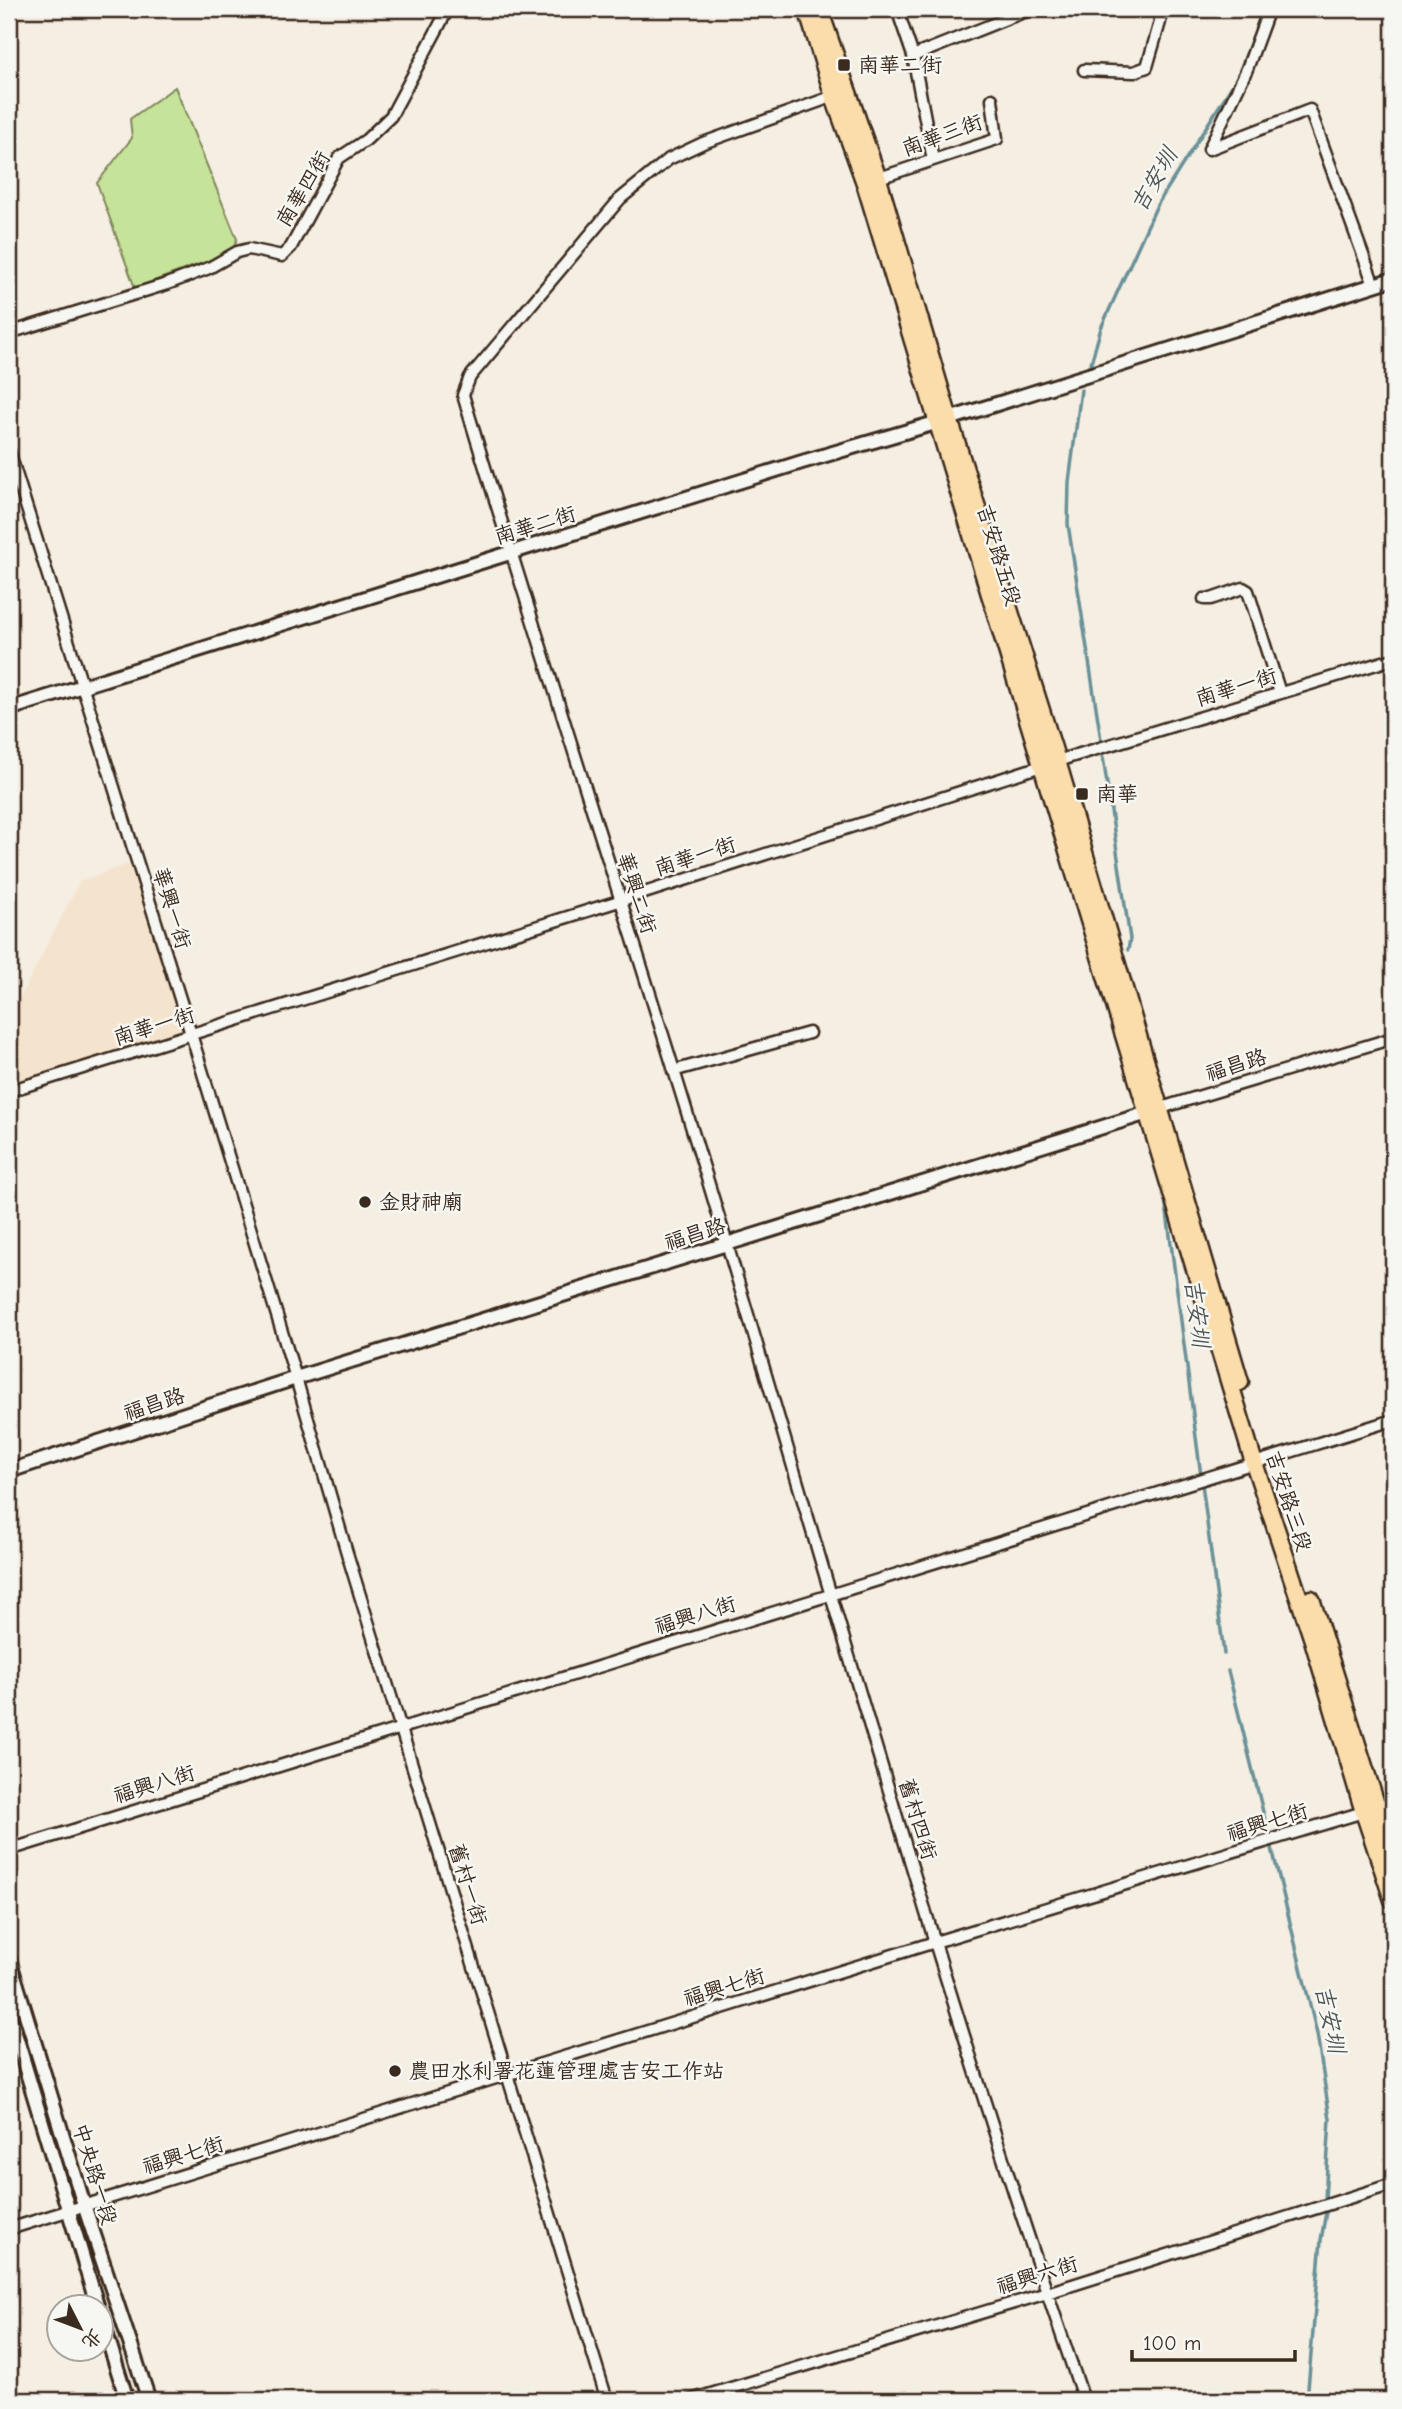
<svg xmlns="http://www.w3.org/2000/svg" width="1402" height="2409" font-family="'Comic Neue','LXGW WenKai TC',sans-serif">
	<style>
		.built { fill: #f4e4ce }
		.green { fill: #c6e39a; stroke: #80865c; stroke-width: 2 }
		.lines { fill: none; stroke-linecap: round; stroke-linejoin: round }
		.stream { stroke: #6a9198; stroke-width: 3.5 }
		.minor-casing { stroke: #3b2a1e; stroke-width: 15 }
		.tertiary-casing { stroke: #3b2a1e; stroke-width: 18 }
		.primary-casing { stroke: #3b2a1e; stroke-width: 21 }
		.minor { stroke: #f6f6f2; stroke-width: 10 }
		.tertiary { stroke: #f6f6f2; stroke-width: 12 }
		.primary { stroke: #fbddab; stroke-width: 16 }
		.poi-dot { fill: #3b2a1e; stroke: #f6f6f2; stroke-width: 2.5 }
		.labels { text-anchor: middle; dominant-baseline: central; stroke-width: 5; stroke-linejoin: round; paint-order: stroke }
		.poi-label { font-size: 21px; fill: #3b2a1e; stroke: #f6f6f2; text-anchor: start }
		.street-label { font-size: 21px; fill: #3b2a1e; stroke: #f6f6f2 }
		.water-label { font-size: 23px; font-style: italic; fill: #4e5551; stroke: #f6f6f2 }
	</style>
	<rect width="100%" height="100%" fill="#f5eee2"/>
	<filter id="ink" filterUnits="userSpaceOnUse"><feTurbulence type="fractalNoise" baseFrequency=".0143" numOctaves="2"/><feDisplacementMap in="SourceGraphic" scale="14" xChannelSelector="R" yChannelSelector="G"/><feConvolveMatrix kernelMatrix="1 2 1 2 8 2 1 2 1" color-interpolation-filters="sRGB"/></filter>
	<g filter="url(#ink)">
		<path class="built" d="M 131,863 L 184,1032 L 9,1087 L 9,1019 L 80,881 Z"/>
		<path class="green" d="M 175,87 L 237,239 L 232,252 L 135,288 L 97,183 L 132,138 L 130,119 Z"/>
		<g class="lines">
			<path class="stream" d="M 1089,370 L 1101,328 L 1157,205 L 1237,78 L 1263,9
				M 1081,390 L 1069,482 L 1068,524 L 1101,740
				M 1103,757 L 1130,939 L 1128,950
				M 1103,987 L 1101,990 L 1122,1056
				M 1152,1154 L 1165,1197 L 1224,1654
				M 1228,1671 L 1269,1836
				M 1272,1848 L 1317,2034 L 1330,2119 L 1325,2199
				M 1307,2400 L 1321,2240 L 1326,2212"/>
			<defs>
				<path id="minor" d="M 897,9 L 913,56 L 933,160
					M 1269,9 L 1247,69 L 1209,149 L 1310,110 L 1374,285
					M 913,56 L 1031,9
					M 1084,70 L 1134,72 L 1147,67 L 1160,22 L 1159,9
					M 837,95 L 703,143 L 669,159 L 620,199 L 470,377 L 463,395 C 549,681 644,965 729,1251 C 844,1635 952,2022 1084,2400
					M 876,179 L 997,139 L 992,99
					M 9,333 L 167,284 L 209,268 L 237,252 L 249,249 L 282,256 L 291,247 L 339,158 L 366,140 L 391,116 L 448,9
					M 9,451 L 191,1034 L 296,1378 L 347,1553 L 607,2400
					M 1204,599 L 1211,599 L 1243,588 L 1248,591 L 1280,693
					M 673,1071 L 809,1033
					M 9,1091 L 619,901 L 1057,761 L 1393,659
					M 1161,1108 L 1393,1038
					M 9,1850 L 1393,1420
					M 9,2229 L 935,1942 L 1393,1803
					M 691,2400 L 1047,2293 L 1393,2184"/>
				<path id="tertiary" d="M 9,709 L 802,462 L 949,419 L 1393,279
					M 9,1471 L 296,1378 L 1154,1111
					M 9,1959 L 84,2205 L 149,2400
					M 9,2013 L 98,2308
					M 102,2320 L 127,2400"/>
				<path id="primary" d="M 807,9 L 834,97 L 865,183 L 1254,1463 L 1313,1640 L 1364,1812 L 1393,1900
					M 819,9 L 878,179 L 949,419 L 1057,761 L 1240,1382
					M 1311,1599 L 1393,1858"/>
			</defs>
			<use href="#minor" class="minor-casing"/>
			<use href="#tertiary" class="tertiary-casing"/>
			<use href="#primary" class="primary-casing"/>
			<use href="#minor" class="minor"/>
			<use href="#tertiary" class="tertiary"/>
			<use href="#primary" class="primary"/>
		</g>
	</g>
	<g class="poi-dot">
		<rect x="837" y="58" width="14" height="14" rx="3.5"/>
		<rect x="1075" y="787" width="14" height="14" rx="3.5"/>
		<circle cx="365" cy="1202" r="7"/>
		<circle cx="395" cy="2071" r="7"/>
	</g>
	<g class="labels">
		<g class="poi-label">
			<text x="858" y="65">南華二街</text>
			<text x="1096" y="794">南華</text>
			<text x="379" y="1202">金財神廟</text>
			<text x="409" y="2071">農田水利署花蓮管理處吉安工作站</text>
		</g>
		<g class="street-label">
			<text transform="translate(942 135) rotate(-20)">南華三街</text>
			<text transform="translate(303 189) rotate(-59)">南華四街</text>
			<text transform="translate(535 525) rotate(-17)">南華二街</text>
			<text transform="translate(999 555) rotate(73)">吉安路五段</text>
			<text transform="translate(1236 687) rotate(-17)">南華一街</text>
			<text transform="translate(695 856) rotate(-18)">南華一街</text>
			<text transform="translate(637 893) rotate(72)">華興二街</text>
			<text transform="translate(172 908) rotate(73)">華興一街</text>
			<text transform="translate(154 1026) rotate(-17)">南華一街</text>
			<text transform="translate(1236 1065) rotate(-17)">福昌路</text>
			<text transform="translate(695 1234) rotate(-17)">福昌路</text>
			<text transform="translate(154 1404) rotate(-18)">福昌路</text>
			<text transform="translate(1289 1501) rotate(72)">吉安路三段</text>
			<text transform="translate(695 1615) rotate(-17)">福興八街</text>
			<text transform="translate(154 1784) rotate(-17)">福興八街</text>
			<text transform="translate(918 1819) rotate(73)">舊村四街</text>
			<text transform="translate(1267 1822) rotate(-17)">福興七街</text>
			<text transform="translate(468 1884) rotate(73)">舊村一街</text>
			<text transform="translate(724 1987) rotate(-17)">福興七街</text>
			<text transform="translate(183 2155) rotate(-17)">福興七街</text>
			<text transform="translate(95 2174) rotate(73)">中央路一段</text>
			<text transform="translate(1037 2275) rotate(-17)">福興六街</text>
		</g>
		<g class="water-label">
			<text transform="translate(1154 180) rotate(-60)">吉安圳</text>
			<text transform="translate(1197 1313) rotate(83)">吉安圳</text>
			<text transform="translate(1330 2019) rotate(78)">吉安圳</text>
		</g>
	</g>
	<rect width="1402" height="2409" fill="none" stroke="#f6f6f2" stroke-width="35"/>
	<rect x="18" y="18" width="1367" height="2374" fill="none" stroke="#3b2a1e" stroke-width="2.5" filter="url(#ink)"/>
	<g transform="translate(80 2328) rotate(132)"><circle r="33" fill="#f6f6f2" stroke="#aba49d" stroke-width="2"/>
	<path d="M0-5L12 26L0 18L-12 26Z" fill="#3b2a1e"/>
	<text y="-10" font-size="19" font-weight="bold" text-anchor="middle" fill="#3b2a1e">北</text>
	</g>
	<path d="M1132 2350v10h163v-10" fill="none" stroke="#3b2a1e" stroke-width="3.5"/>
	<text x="1143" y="2350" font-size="21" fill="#3b2a1e" stroke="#f6f6f2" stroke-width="5" paint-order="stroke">100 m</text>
</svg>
